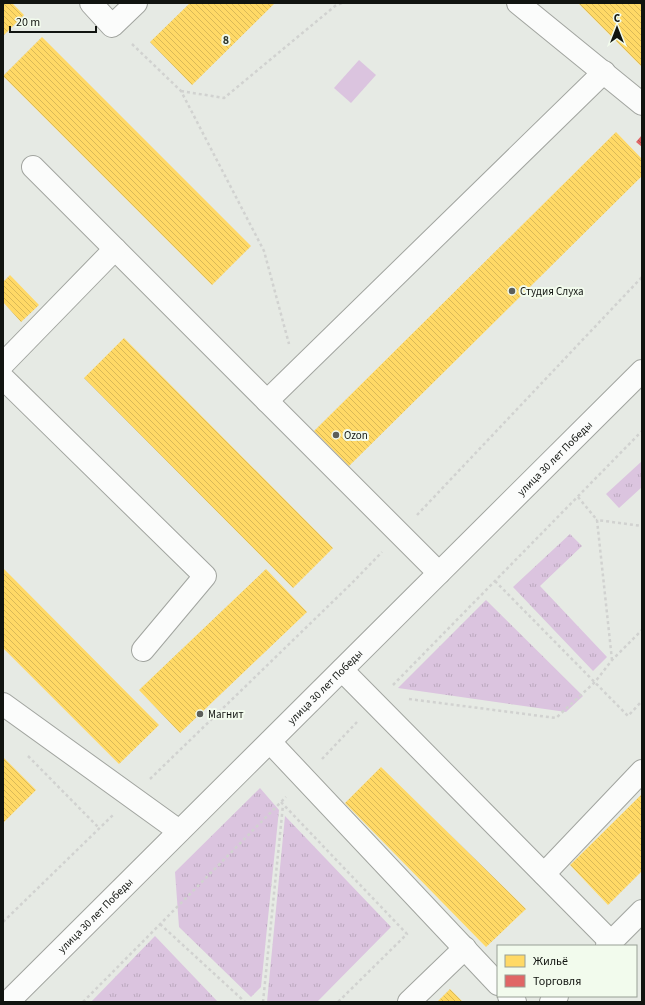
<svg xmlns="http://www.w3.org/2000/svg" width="645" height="1005" font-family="'Source Sans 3',sans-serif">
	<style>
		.grass { fill: url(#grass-tufts) }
		.pitch { fill: #dbc4df }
		.homes { fill: url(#homes-back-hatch) }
		.shops { fill: url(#shops-back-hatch) }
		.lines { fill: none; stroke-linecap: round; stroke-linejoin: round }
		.minor-casing { stroke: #a1a49f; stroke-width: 24 }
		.path { stroke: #d1d2d0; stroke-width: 2.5; stroke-dasharray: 3 3; stroke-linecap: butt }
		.minor { stroke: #fbfcfb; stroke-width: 22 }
		.poi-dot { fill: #5c5f5a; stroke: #f2fbed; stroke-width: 1.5 }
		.labels { text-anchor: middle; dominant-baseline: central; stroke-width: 4; stroke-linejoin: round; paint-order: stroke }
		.poi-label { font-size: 11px; fill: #111410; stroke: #f2fbed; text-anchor: start }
		.street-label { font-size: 11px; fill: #111410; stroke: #f2fbed }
		.neighbourhood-label { font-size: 12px; font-weight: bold; fill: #30372c; stroke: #f2fbed }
	</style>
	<defs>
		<pattern id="grass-tufts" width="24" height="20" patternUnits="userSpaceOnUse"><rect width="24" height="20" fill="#dbc4df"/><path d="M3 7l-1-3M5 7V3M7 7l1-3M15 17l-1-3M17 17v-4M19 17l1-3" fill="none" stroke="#bba8be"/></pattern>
		<pattern id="homes-back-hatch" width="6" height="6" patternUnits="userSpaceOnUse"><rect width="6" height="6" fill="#ffd966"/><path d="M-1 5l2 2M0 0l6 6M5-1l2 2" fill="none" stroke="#dab957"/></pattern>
		<pattern id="shops-back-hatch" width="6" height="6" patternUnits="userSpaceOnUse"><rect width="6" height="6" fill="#e06666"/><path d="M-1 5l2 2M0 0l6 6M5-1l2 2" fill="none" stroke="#b45353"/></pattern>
	</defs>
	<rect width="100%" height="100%" fill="#e6eae4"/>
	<path class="grass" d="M 642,461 L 642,487 L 619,508 L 606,494 Z
		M 570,534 L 582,546 L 540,586 L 607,657 L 593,671 L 513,587 Z
		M 486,600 L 583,696 L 566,712 L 398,688 Z
		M 260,788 L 279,810 L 261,987 L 251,997 L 179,927 L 175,872 Z
		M 285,816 L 391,927 L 317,1002 L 267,1002 Z
		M 155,936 L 218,1002 L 91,1002 Z"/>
	<path class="pitch" d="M 359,60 L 376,75 L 351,103 L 334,88 Z"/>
	<path class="homes" d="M 3,3 L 12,3 L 24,15 L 3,36 Z
		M 190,3 L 275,3 L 192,85 L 150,42 Z
		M 578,3 L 642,3 L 642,67 Z
		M 42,37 L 251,246 L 212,285 L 3,76 Z
		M 616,132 L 642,159 L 642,176 L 349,466 L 314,431 Z
		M 10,275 L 39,305 L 21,322 L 3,302 L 3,282 Z
		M 124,338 L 333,548 L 293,588 L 84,378 Z
		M 3,568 L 159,725 L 119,764 L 3,648 Z
		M 266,569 L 307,612 L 180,733 L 139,690 Z
		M 3,757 L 36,790 L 3,823 Z
		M 381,767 L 526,909 L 486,947 L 345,803 Z
		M 642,794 L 642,871 L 608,905 L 570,865 Z
		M 450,989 L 463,1002 L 437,1002 Z"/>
	<path class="shops" d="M 642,135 L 642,147 L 636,142 Z"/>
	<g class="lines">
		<defs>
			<g id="minor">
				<path d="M 91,3 L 112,26 L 136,3"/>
				<path d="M 518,3 L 642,104"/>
				<path d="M 33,167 L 439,573"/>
				<path d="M 3,364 L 115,249"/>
				<path d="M 3,378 L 205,576 L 143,650"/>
				<path d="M 267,401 L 604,72"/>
				<path d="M 342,670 L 611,942"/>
				<path d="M 3,704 L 179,831"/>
				<path d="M 270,742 L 498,984"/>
				<path d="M 544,874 L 642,771"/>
				<path d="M 607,946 L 642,911"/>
				<path d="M 509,996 L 515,1002"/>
				<path id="s1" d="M 8,1002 L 642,371"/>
				<path d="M 409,1002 L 465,948"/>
				<path d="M 551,1002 L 557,996"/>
			</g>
		</defs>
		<use href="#minor" class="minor-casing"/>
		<path class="path" d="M 132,44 L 181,91 L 264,251 L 289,344
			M 181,91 L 224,98 L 335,6 L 342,3
			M 578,497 L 597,520
			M 417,515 L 642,277
			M 495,581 L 628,716 L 642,701
			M 612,660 L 597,520 L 642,526
			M 393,685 L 642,431
			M 409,699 L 556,718 L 595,682 L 612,660 L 642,630
			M 28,756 L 99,828
			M 322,759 L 357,722
			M 150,779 L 353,582 L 382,552
			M 281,802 L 407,934 L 338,1002
			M 3,922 L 113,815
			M 160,924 L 245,1002
			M 83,1002 L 286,797
			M 263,1002 L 283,805"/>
		<use href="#minor" class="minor"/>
	</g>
	<g class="poi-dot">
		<circle cx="512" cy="291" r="4"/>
		<circle cx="336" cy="435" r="4"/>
		<circle cx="200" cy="714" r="4"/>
	</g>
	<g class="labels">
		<g class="poi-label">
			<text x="520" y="291">Студия Слуха</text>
			<text x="344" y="435">Ozon</text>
			<text x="208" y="714">Магнит</text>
		</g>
		<g class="street-label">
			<text stroke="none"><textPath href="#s1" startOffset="771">улица 30 лет Победы</textPath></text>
			<text stroke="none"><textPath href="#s1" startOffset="447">улица 30 лет Победы</textPath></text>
			<text stroke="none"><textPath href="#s1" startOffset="123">улица 30 лет Победы</textPath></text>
		</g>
		<g class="neighbourhood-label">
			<text x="226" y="40">8</text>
		</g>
	</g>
	<rect width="645" height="1005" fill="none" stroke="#111410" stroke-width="8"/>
	<rect x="497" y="945" width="140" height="52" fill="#f2fbed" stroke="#989f95"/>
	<rect x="505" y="955" width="20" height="12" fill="#ffd966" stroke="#989f95"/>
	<text x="533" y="965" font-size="12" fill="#111410">Жильё</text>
	<rect x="505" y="975" width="20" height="12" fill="#e06666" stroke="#989f95"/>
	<text x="533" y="985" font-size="12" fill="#111410">Торговля</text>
	<g transform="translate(617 28)" stroke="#f2fbed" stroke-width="3" paint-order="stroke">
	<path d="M0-3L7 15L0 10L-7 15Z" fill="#111410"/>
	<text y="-6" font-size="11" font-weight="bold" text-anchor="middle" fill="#111410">С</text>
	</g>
	<path d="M10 26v6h86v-6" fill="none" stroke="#111410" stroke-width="2"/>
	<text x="16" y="26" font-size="12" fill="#111410" stroke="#f2fbed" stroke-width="3" paint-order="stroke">20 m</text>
</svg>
